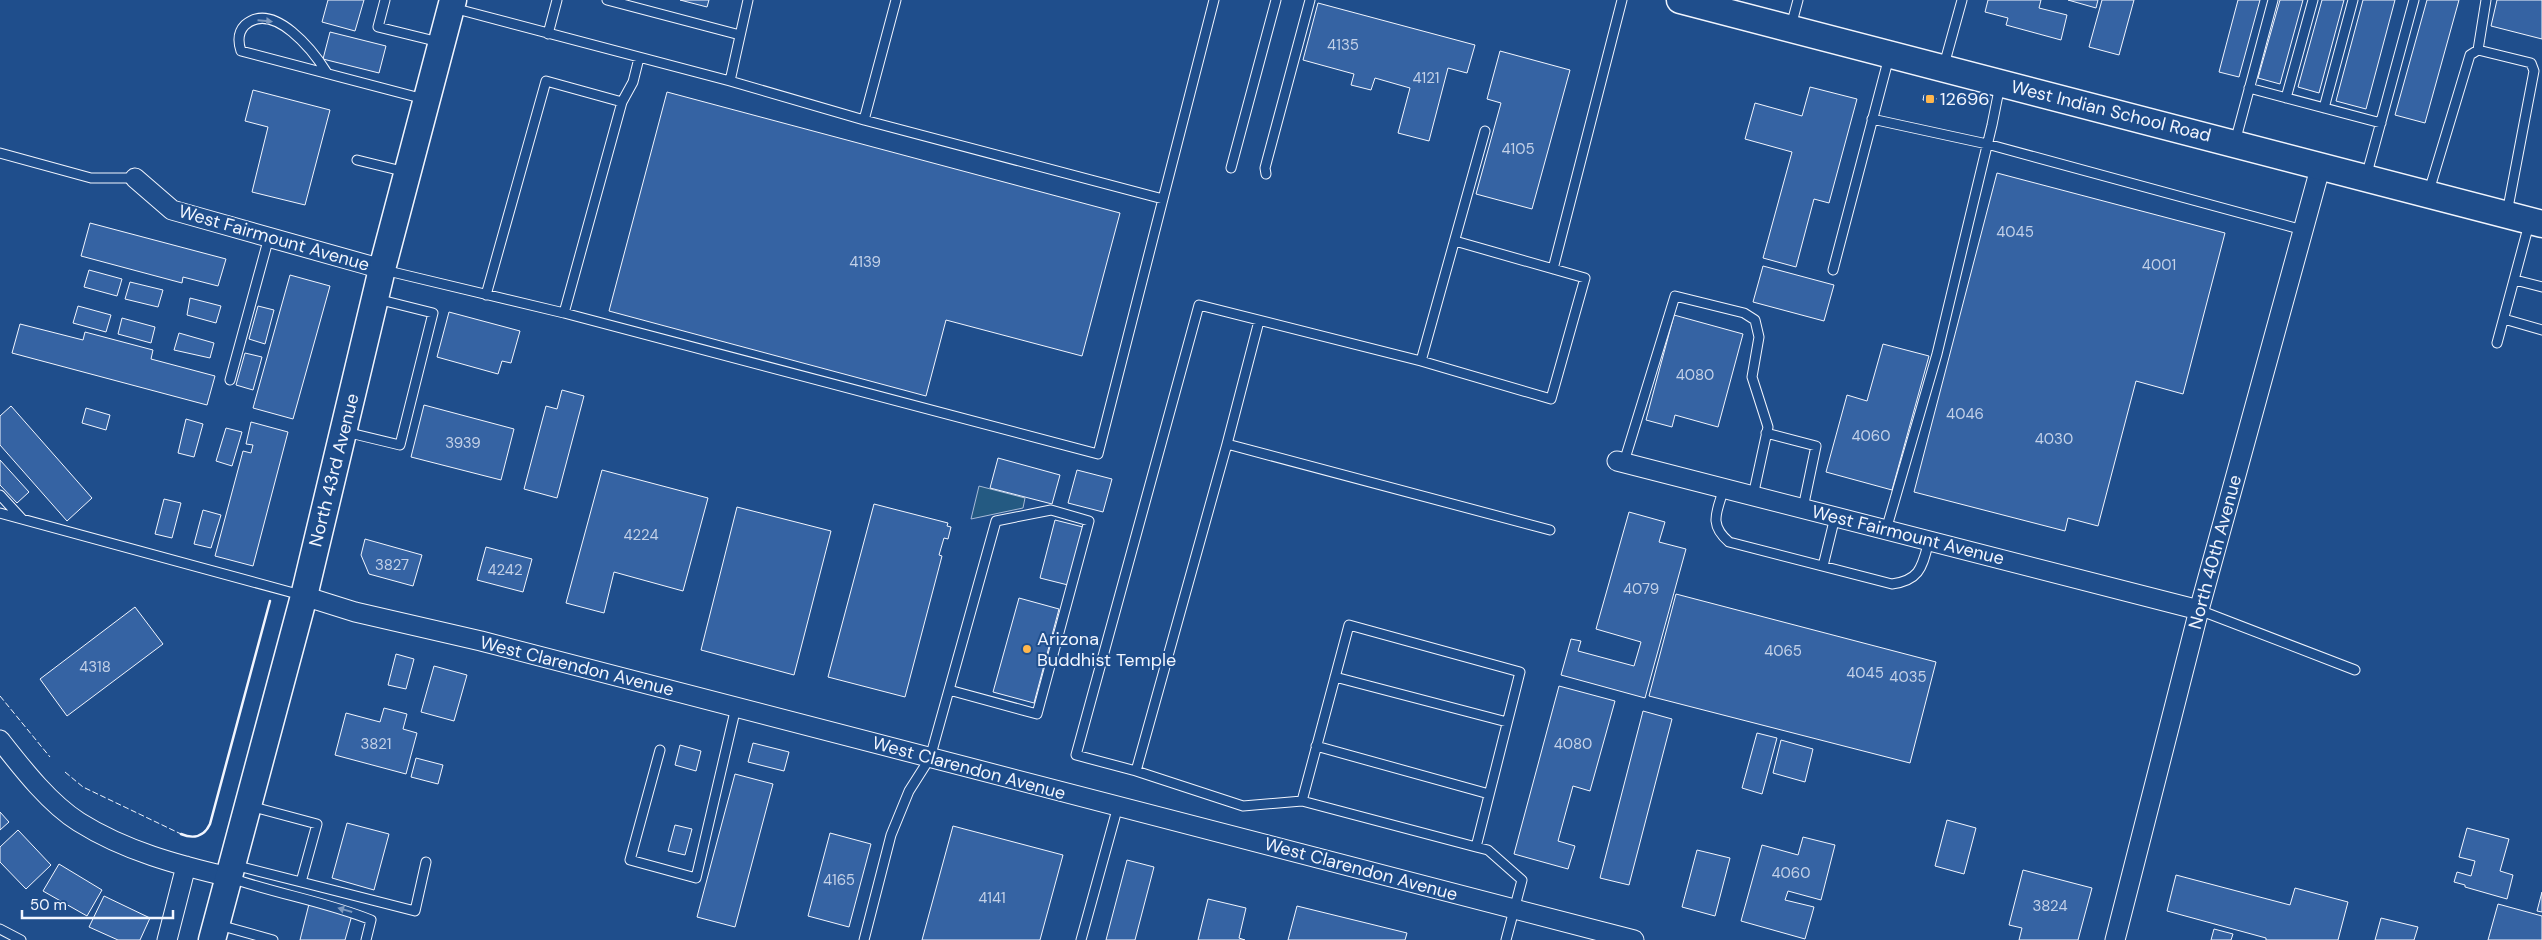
<svg xmlns="http://www.w3.org/2000/svg" width="2542" height="940" font-family="'DM Sans',sans-serif">
	<style>
		.green { fill: #245a82; stroke: #a8bbd7 }
		.building { fill: #3563a3; stroke: #f2f6ff }
		.lines { fill: none; stroke-linecap: round; stroke-linejoin: round }
		.service-casing { stroke: #f2f6ff; stroke-width: 11 }
		.minor-casing { stroke: #f2f6ff; stroke-width: 21 }
		.secondary-casing { stroke: #f2f6ff; stroke-width: 29 }
		.service { stroke: #1f4e8c; stroke-width: 9 }
		.minor { stroke: #1f4e8c; stroke-width: 19 }
		.secondary { stroke: #1f4e8c; stroke-width: 26 }
		.fence { stroke: #f2f6ff; stroke-width: 1; stroke-dasharray: 6 2.5; stroke-linecap: butt }
		.wall { stroke: #f2f6ff; stroke-width: 2.5 }
		.oneway { fill: #7e9ac0 }
		.poi-dot { fill: #ffb74d; stroke: #1f4e8c; stroke-width: 2 }
		.labels { text-anchor: middle; dominant-baseline: central; stroke-width: 4; stroke-linejoin: round; paint-order: stroke }
		.number-label { font-size: 15px; fill: #c3d1e8 }
		.poi-label { font-size: 18px; fill: #f2f6ff; stroke: #1f4e8c; text-anchor: start }
		.street-label { font-size: 18px; fill: #f2f6ff; stroke: #1f4e8c }
	</style>
	<rect width="100%" height="100%" fill="#1f4e8c"/>
	<path class="green" d="M 979,486 L 1025,498 L 1023,508 L 971,519 Z"/>
	<path class="building" d="M 328,0 L 364,0 L 355,31 L 322,22 Z
		M 680,0 L 709,0 L 707,7 Z
		M 1988,0 L 2041,0 L 2039,8 L 2067,15 L 2061,40 L 2006,25 L 2008,18 L 1985,12 Z
		M 2068,0 L 2098,0 L 2096,8 Z
		M 2102,0 L 2134,0 L 2119,55 L 2089,47 Z
		M 2238,0 L 2260,0 L 2239,77 L 2219,72 Z
		M 2280,0 L 2303,0 L 2280,84 L 2258,78 Z
		M 2322,0 L 2344,0 L 2319,93 L 2298,87 Z
		M 2363,0 L 2395,0 L 2366,109 L 2336,101 Z
		M 2427,0 L 2459,0 L 2425,123 L 2395,115 Z
		M 2497,0 L 2542,0 L 2542,39 L 2491,26 Z
		M 1318,3 L 1475,45 L 1467,73 L 1448,68 L 1429,141 L 1398,133 L 1410,88 L 1375,78 L 1371,90 L 1351,85 L 1354,74 L 1303,60 Z
		M 330,32 L 386,46 L 379,73 L 323,59 Z
		M 1500,51 L 1570,70 L 1532,209 L 1476,194 L 1501,103 L 1487,99 Z
		M 1810,87 L 1857,99 L 1829,203 L 1814,199 L 1796,267 L 1763,258 L 1792,152 L 1745,139 L 1755,103 L 1802,116 Z
		M 253,90 L 330,110 L 305,205 L 252,192 L 268,127 L 245,121 Z
		M 667,92 L 1120,213 L 1082,356 L 946,320 L 926,396 L 609,311 Z
		M 1924,95 L 1936,98 L 1935,103 L 1923,100 Z
		M 1997,173 L 2225,233 L 2183,394 L 2136,381 L 2098,526 L 2068,518 L 2065,531 L 1914,492 Z
		M 90,223 L 226,259 L 218,286 L 183,277 L 182,283 L 81,256 Z
		M 1763,266 L 1834,285 L 1824,321 L 1753,302 Z
		M 89,270 L 122,279 L 117,296 L 84,287 Z
		M 290,275 L 330,286 L 293,419 L 253,408 Z
		M 130,282 L 163,290 L 158,307 L 125,299 Z
		M 190,298 L 221,306 L 216,323 L 187,315 Z
		M 78,306 L 111,315 L 106,332 L 73,323 Z
		M 258,306 L 274,310 L 265,344 L 249,339 Z
		M 449,312 L 520,331 L 511,363 L 502,361 L 498,374 L 437,357 Z
		M 1674,315 L 1743,334 L 1718,427 L 1675,415 L 1672,427 L 1646,420 Z
		M 122,318 L 155,327 L 151,343 L 118,334 Z
		M 20,324 L 83,340 L 85,332 L 153,350 L 151,359 L 215,376 L 207,405 L 12,353 Z
		M 179,333 L 214,343 L 210,358 L 174,350 Z
		M 1883,344 L 1929,356 L 1892,490 L 1826,472 L 1847,395 L 1867,401 Z
		M 245,353 L 262,357 L 253,390 L 236,385 Z
		M 562,390 L 584,396 L 557,498 L 524,489 L 546,406 L 557,409 Z
		M 424,405 L 514,429 L 501,480 L 411,457 Z
		M 11,406 L 92,498 L 67,521 L 0,445 L 0,416 Z
		M 86,408 L 110,415 L 106,430 L 82,423 Z
		M 186,419 L 203,424 L 194,457 L 178,453 Z
		M 251,422 L 288,432 L 253,566 L 215,556 L 243,451 L 251,453 L 253,445 L 246,444 Z
		M 226,428 L 242,432 L 232,466 L 216,461 Z
		M 998,458 L 1060,475 L 1052,504 L 990,488 Z
		M 0,460 L 29,492 L 17,503 L 0,485 Z
		M 602,470 L 708,498 L 683,591 L 614,572 L 604,613 L 566,603 Z
		M 1077,470 L 1112,479 L 1103,512 L 1068,503 Z
		M 164,499 L 181,503 L 172,538 L 155,534 Z
		M 874,504 L 948,523 L 947,526 L 951,527 L 948,539 L 944,538 L 939,555 L 942,556 L 905,697 L 828,677 Z
		M 737,507 L 831,531 L 794,675 L 701,650 Z
		M 203,510 L 221,515 L 211,548 L 194,544 Z
		M 1629,512 L 1665,522 L 1659,542 L 1686,549 L 1645,698 L 1561,675 L 1571,639 L 1581,641 L 1578,651 L 1634,666 L 1641,642 L 1596,629 Z
		M 1055,520 L 1083,527 L 1068,585 L 1040,578 Z
		M 365,539 L 422,555 L 413,586 L 369,574 L 361,555 Z
		M 486,547 L 532,559 L 523,592 L 477,580 Z
		M 1676,594 L 1936,662 L 1910,763 L 1649,696 Z
		M 1019,598 L 1059,609 L 1034,703 L 993,692 Z
		M 135,607 L 163,644 L 67,716 L 40,679 Z
		M 396,654 L 414,659 L 406,689 L 388,685 Z
		M 434,666 L 467,675 L 454,721 L 421,712 Z
		M 1559,686 L 1615,701 L 1590,791 L 1573,786 L 1558,841 L 1575,846 L 1568,869 L 1514,854 Z
		M 384,708 L 407,714 L 403,729 L 417,733 L 406,774 L 335,755 L 346,713 L 380,722 Z
		M 1643,711 L 1672,719 L 1629,885 L 1600,878 Z
		M 1757,733 L 1777,738 L 1762,794 L 1742,788 Z
		M 1781,740 L 1813,749 L 1805,782 L 1773,773 Z
		M 753,743 L 789,752 L 784,771 L 748,762 Z
		M 680,745 L 701,751 L 696,771 L 675,765 Z
		M 416,758 L 443,765 L 438,784 L 411,777 Z
		M 735,774 L 773,784 L 735,927 L 697,917 Z
		M 0,812 L 9,822 L 0,830 Z
		M 1947,820 L 1976,828 L 1964,874 L 1935,866 Z
		M 347,823 L 389,834 L 374,890 L 332,878 Z
		M 675,825 L 692,829 L 685,855 L 668,851 Z
		M 953,826 L 1063,855 L 1040,940 L 922,940 Z
		M 2467,828 L 2509,839 L 2500,871 L 2513,875 L 2507,899 L 2465,887 L 2465,885 L 2454,882 L 2457,872 L 2471,876 L 2475,861 L 2459,857 Z
		M 18,830 L 51,865 L 26,889 L 0,862 L 0,847 Z
		M 830,833 L 871,844 L 849,927 L 808,916 Z
		M 1803,837 L 1835,845 L 1821,900 L 1788,891 L 1785,900 L 1814,907 L 1805,939 L 1741,921 L 1762,845 L 1798,855 Z
		M 1697,850 L 1730,858 L 1715,916 L 1682,907 Z
		M 1127,860 L 1154,867 L 1135,940 L 1106,940 Z
		M 59,864 L 102,890 L 87,916 L 43,891 Z
		M 2023,870 L 2092,888 L 2078,940 L 2019,940 L 2022,928 L 2009,925 Z
		M 2176,875 L 2290,905 L 2295,888 L 2348,902 L 2338,940 L 2266,940 L 2266,938 L 2167,911 Z
		M 2542,892 L 2542,912 L 2537,911 Z
		M 104,896 L 150,918 L 140,940 L 118,940 L 89,927 Z
		M 1208,899 L 1246,908 L 1239,938 L 1245,940 L 1198,940 Z
		M 309,904 L 352,915 L 345,940 L 300,940 Z
		M 2498,904 L 2542,916 L 2542,940 L 2488,940 Z
		M 1297,906 L 1407,933 L 1405,940 L 1288,940 Z
		M 2381,918 L 2418,927 L 2414,940 L 2375,940 Z
		M 2214,929 L 2233,934 L 2231,940 L 2211,940 Z"/>
	<g class="lines">
		<defs>
			<path id="service" d="M 385,0 L 378,27 L 439,42
				M 607,0 L 740,35
				M 896,0 L 864,120 L 1163,199 L 1214,0
				M 453,8 L 730,81 L 748,0
				M 1791,26 L 1798,0
				M 548,34 L 557,0
				M 2478,50 L 2486,0
				M 1944,65 L 1962,0
				M 327,73 C 314,52 274,0 245,25 C 238,32 238,42 241,51 L 424,99
				M 730,81 L 864,120
				M 2249,88 L 2381,123
				M 2286,98 L 2313,0
				M 622,102 L 633,82 L 639,58
				M 2324,108 L 2353,0
				M 1872,119 L 1987,144 L 2303,230
				M 2235,142 L 2273,0
				M 0,153 L 91,178 L 135,178
				M 357,160 L 406,172
				M 1231,168 L 1276,0
				M 1266,174 L 1265,168 L 1310,0
				M 2366,177 L 2414,0
				M 2429,191 L 2470,55 L 2478,50 L 2531,63 L 2534,71 L 2507,213
				M 1455,241 L 1585,278 L 1551,399 L 1421,361 L 1485,131
				M 1553,269 L 1622,0
				M 384,270 L 564,313 L 1098,454 L 1163,199
				M 1833,270 L 1889,57
				M 2515,280 L 2542,287
				M 486,295 L 546,81 L 622,102 L 564,313
				M 2504,319 L 2542,330
				M 2497,343 L 2529,224
				M 1421,361 L 1199,305 L 1076,755 L 1136,771 L 1227,444 L 1550,530
				M 230,380 L 269,237
				M 346,432 L 400,445 L 433,313 L 377,299
				M 1766,433 L 1816,446 L 1803,508
				M 1227,444 L 1259,321
				M 1624,462 L 1675,296 L 1744,313 L 1755,320 L 1759,337 L 1752,377 L 1768,427 L 1753,496
				M 1724,488 C 1717,512 1708,524 1729,542 L 1892,584 C 1921,580 1922,566 1929,541
				M 0,495 L 22,519
				M 0,513 L 301,595
				M 1886,530 L 1937,354 L 1992,125 L 2000,85
				M 1823,566 L 1835,517
				M 2199,610 L 2355,670
				M 1335,677 L 1507,722
				M 1316,746 L 1489,794
				M 660,750 L 630,860 L 696,878 L 736,707
				M 1136,771 L 1243,806 L 1302,801
				M 1476,847 L 1520,672 L 1349,625 L 1302,801 L 1476,847 L 1488,850 L 1522,880 L 1506,940
				M 234,865 L 301,882 L 317,824 L 250,806
				M 231,878 C 277,894 327,902 371,920 L 366,940
				M 301,882 L 415,911 L 426,862
				M 219,925 L 273,940
				M 0,929 L 21,940
				M 864,940 L 891,835 L 909,791 L 930,758 L 996,521 L 1051,510 L 1089,521 L 1037,714 L 949,690
				M 1081,940 L 1118,806"/>
			<path id="minor" d="M 135,178 L 172,210 L 382,269
				M 1617,461 L 2199,610
				M 304,596 L 355,612 L 481,641 L 1634,940
				M 0,740 C 22,768 49,803 79,822 C 125,851 178,865 229,877
				M 167,940 L 186,866
				M 2115,940 L 2199,610 L 2321,165"/>
			<path id="secondary" d="M 1680,0 L 2542,224
				M 212,940 L 304,596 L 382,269 L 453,0"/>
		</defs>
		<use href="#service" class="service-casing"/>
		<use href="#minor" class="minor-casing"/>
		<use href="#secondary" class="secondary-casing"/>
		<use href="#service" class="service"/>
		<use href="#minor" class="minor"/>
		<use href="#secondary" class="secondary"/>
		<path class="fence" d="M 0,696 L 50,757
			M 65,772 L 83,787 L 181,834"/>
		<path class="wall" d="M 181,834 C 193,839 204,837 210,824 L 270,601"/>
	</g>
	<defs><path id="oneway-solid" d="M-6-.8H1V-3.2L6.5 0L1 3.2V.8H-6Z" transform="scale(1.25)"/></defs>
	<g class="oneway">
		<use href="#oneway-solid" transform="translate(265 21) rotate(5)"/>
		<use href="#oneway-solid" transform="translate(345 910) rotate(-164)"/>
	</g>
	<g class="poi-dot">
		<rect x="1925" y="94" width="10" height="10" rx="2.5"/>
		<circle cx="1027" cy="649" r="5"/>
	</g>
	<g class="labels">
		<g class="number-label">
			<text x="1343" y="45">4135</text>
			<text x="1426" y="78">4121</text>
			<text x="1518" y="149">4105</text>
			<text x="2015" y="232">4045</text>
			<text x="865" y="262">4139</text>
			<text x="2159" y="265">4001</text>
			<text x="1695" y="375">4080</text>
			<text x="1965" y="414">4046</text>
			<text x="1871" y="436">4060</text>
			<text x="2054" y="439">4030</text>
			<text x="463" y="443">3939</text>
			<text x="641" y="535">4224</text>
			<text x="392" y="565">3827</text>
			<text x="505" y="570">4242</text>
			<text x="1641" y="589">4079</text>
			<text x="1783" y="651">4065</text>
			<text x="95" y="667">4318</text>
			<text x="1865" y="673">4045</text>
			<text x="1908" y="677">4035</text>
			<text x="376" y="744">3821</text>
			<text x="1573" y="744">4080</text>
			<text x="1791" y="873">4060</text>
			<text x="839" y="880">4165</text>
			<text x="992" y="898">4141</text>
			<text x="2050" y="906">3824</text>
		</g>
		<g class="poi-label">
			<text x="1940" y="99">12696</text>
			<text x="1037" y="639">Arizona<tspan x="1037" dy="21">Buddhist Temple</tspan></text>
		</g>
		<g class="street-label">
			<text transform="translate(2111 111) rotate(14)">West Indian School Road</text>
			<text transform="translate(274 238) rotate(16)">West Fairmount Avenue</text>
			<text transform="translate(334 470) rotate(-76)">North 43rd Avenue</text>
			<text transform="translate(1908 535) rotate(14)">West Fairmount Avenue</text>
			<text transform="translate(2215 552) rotate(-75)">North 40th Avenue</text>
			<text transform="translate(577 666) rotate(14)">West Clarendon Avenue</text>
			<text transform="translate(969 768) rotate(15)">West Clarendon Avenue</text>
			<text transform="translate(1361 869) rotate(15)">West Clarendon Avenue</text>
		</g>
	</g>
	<path d="M22 910v8h151v-8" fill="none" stroke="#f2f6ff" stroke-width="2.5"/>
	<text x="30" y="910" font-size="15" fill="#f2f6ff" stroke="#1f4e8c" stroke-width="4" paint-order="stroke">50 m</text>
</svg>
